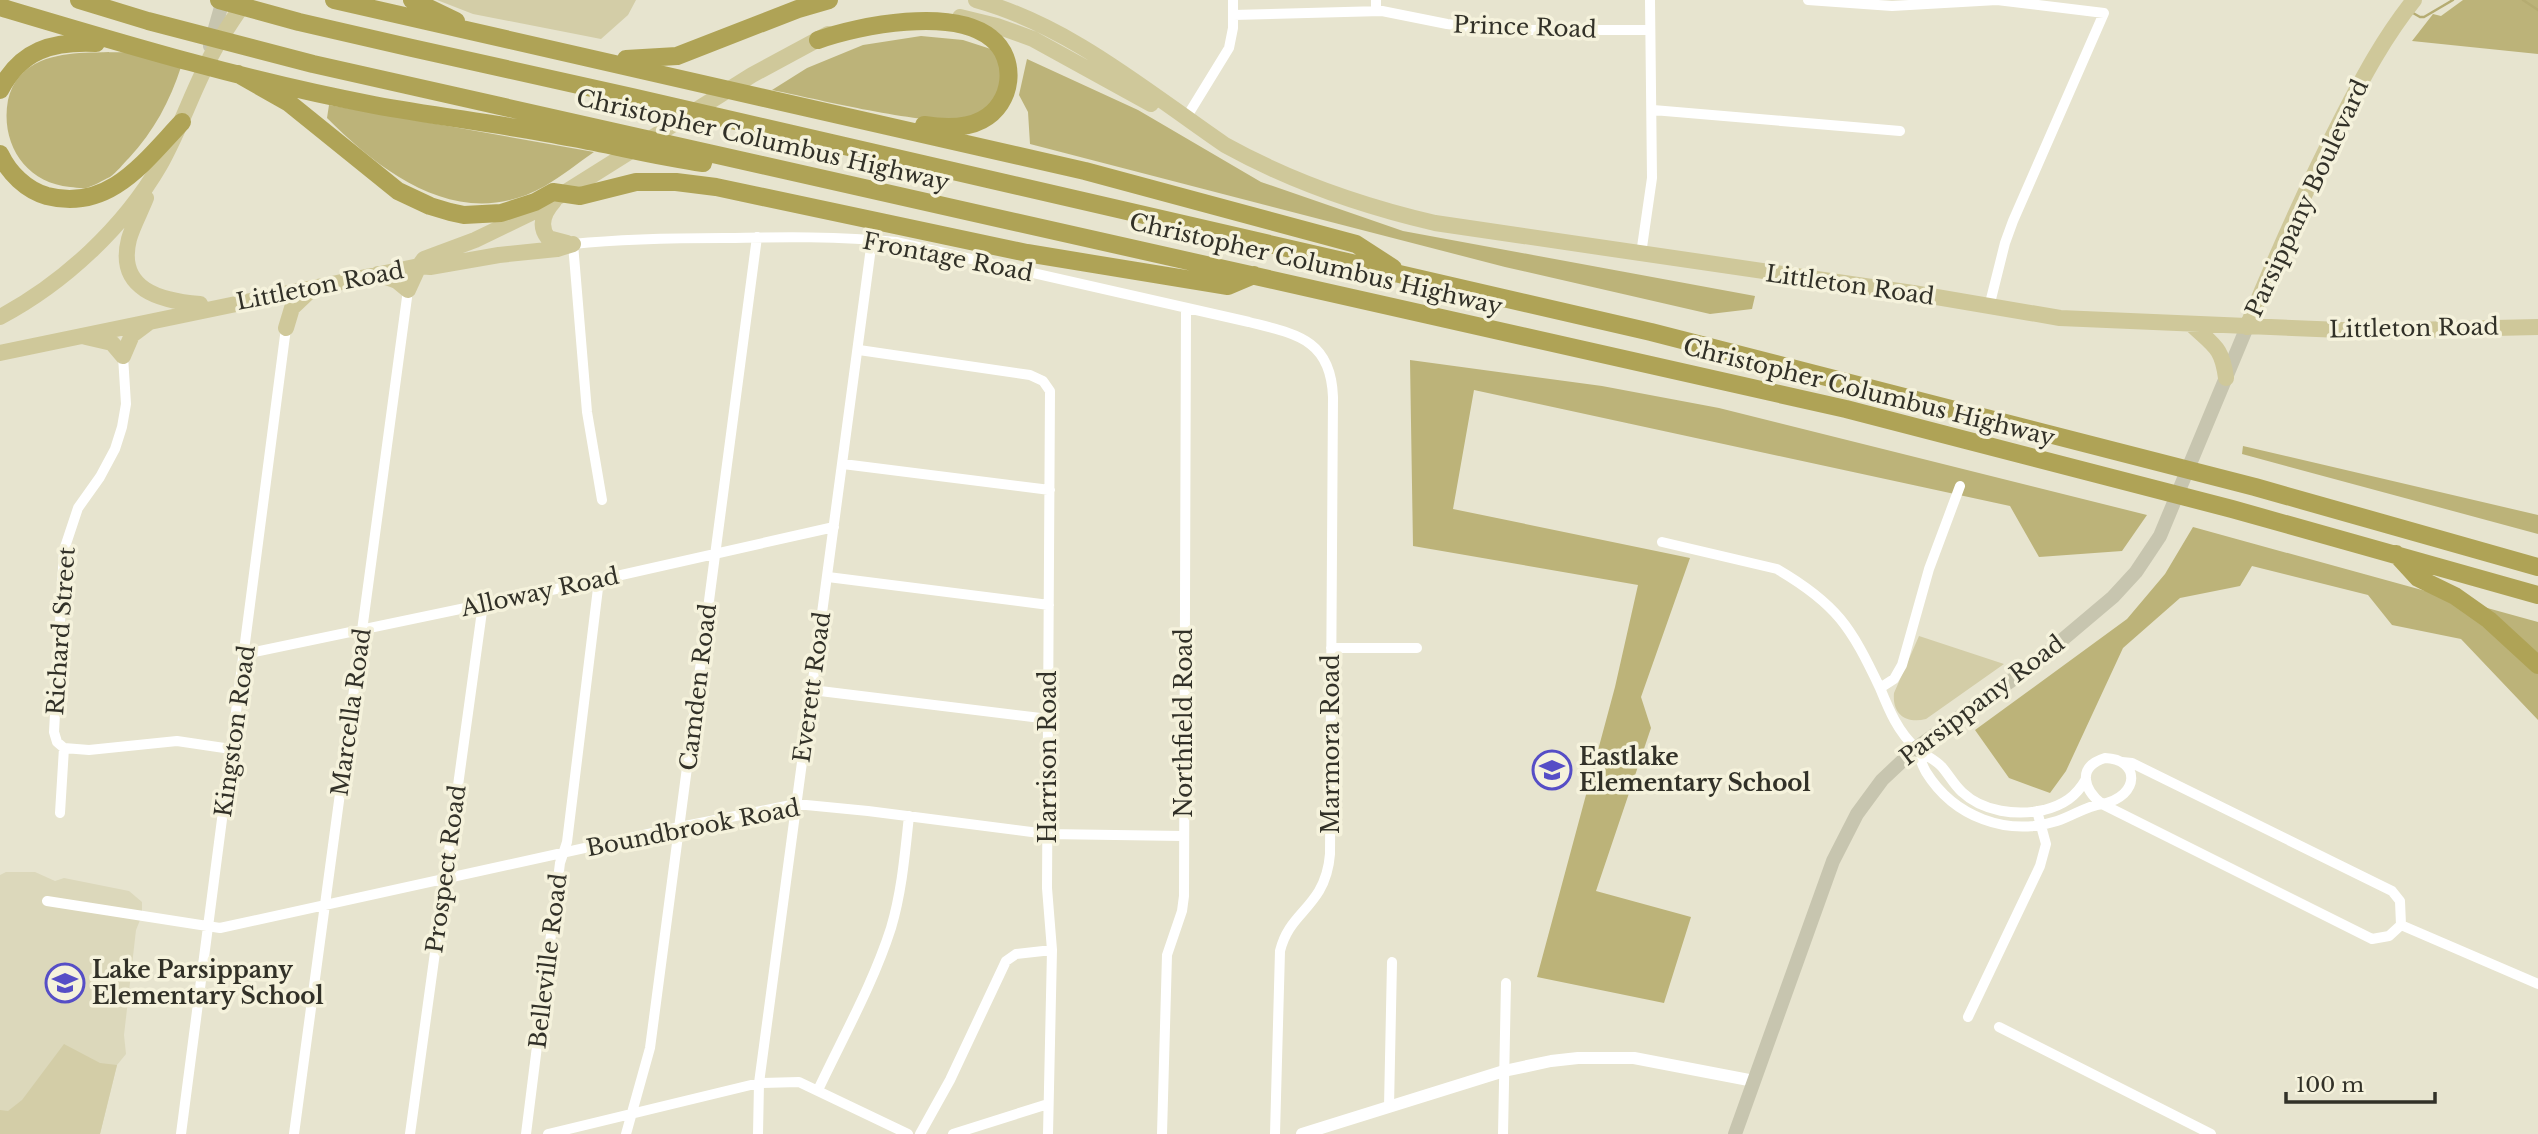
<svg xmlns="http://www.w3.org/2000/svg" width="2538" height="1134" font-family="'Libre Baskerville',serif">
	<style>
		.built { fill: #dcd8bb }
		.green { fill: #d3cda7 }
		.forest { fill: #bcb379 }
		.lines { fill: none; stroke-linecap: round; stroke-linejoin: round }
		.stream { stroke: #b5ac72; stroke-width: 2.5 }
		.minor { stroke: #fff; stroke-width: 10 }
		.tertiary { stroke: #fff; stroke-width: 12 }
		.secondary { stroke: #c7c5af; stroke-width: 14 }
		.primary { stroke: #cfc89a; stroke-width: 16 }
		.motorway { stroke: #afa356; stroke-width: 18 }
		.labels { text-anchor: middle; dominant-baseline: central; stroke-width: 7; stroke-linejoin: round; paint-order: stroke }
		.street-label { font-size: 23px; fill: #323128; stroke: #f5f2dc }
		.poi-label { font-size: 23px; font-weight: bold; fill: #323128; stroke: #f5f2dc; text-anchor: start }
	</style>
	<rect width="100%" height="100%" fill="#e7e4cf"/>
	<path class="built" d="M 6,872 L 35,872 L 55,881 L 64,878 L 129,891 L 142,902 L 142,915 L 136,930 L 124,1035 L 126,1054 L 117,1065 L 100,1134 L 0,1134 L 0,875 Z"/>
	<path class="green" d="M 437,0 L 636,0 L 628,15 L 601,39 L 473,14 Z
		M 1919,636 L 2004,664 L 1926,719 C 1906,724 1892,714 1894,693 Z
		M 64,1044 L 100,1063 L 117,1065 L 100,1134 L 0,1134 L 0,1110 L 8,1111 L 22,1100 Z"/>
	<path class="forest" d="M 2463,0 L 2538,0 L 2538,54 L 2412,41 L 2433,14 L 2441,16 Z
		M 921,36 L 963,40 L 997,51 C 1005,78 1004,107 973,118 C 939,130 813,98 772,90 L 807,68 L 863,45 Z
		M 130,52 L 181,67 C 170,101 154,131 129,158 C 123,164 117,172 110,177 C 103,180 94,186 86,188 C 81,189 75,187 70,187 C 25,183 0,143 8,100 C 12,82 24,68 41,61 C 68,50 102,53 130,52 Z
		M 1027,59 L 1138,110 L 1261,182 L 1403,231 L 1755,296 L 1752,309 L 1710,314 L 1505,267 L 1030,144 L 1028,112 L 1019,95 Z
		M 329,105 L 594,152 C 578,163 562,176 545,186 C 462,233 385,176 327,118 Z
		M 1410,360 L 1602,386 L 1719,408 L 2147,515 L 2122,551 L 2039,557 L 2010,506 L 1474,390 L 1453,509 L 1690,558 L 1641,697 L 1651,728 L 1596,891 L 1691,917 L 1664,1003 L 1537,977 L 1615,687 L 1638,585 L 1413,546 Z
		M 2243,446 L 2538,515 L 2538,534 L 2242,454 Z
		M 2193,527 L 2538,622 L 2538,720 L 2461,639 L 2392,625 L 2368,595 L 2252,566 L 2240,586 L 2180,598 L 2123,648 L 2066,771 L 2050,793 L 2009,778 L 1975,730 L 2127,619 L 2165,574 Z"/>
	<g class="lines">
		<path class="stream" d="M 2523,0 L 2538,10
			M 2413,13 L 2420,17 L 2424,17 L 2453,0"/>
		<path class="minor" d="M 1808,0 L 1892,6 L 1997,0 L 2104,13 L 2013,221 L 2005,243 L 1989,307
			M 1376,11 L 1376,0
			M 1233,15 L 1382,11 L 1447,24 L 1495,30 L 1650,30
			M 1653,110 L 1900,131
			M 1186,118 L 1229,48 L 1233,28 L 1233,0
			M 1641,254 L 1652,178 L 1650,0
			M 859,350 L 1030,375 L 1043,381 L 1050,391 L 1047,888 L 1052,950 L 1048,1134
			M 843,464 L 1050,490
			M 1960,486 L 1929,569 L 1902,665 L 1894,679 L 1880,688 C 1889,710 1898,732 1916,748 C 1924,755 1935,759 1942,767 C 1949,775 1954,785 1962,792 C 1983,812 2017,816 2044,810 C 2063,805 2076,797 2086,779
			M 602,500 L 587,412 L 573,244 C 623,239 673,238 724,238 C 781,237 839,236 896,242 L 1249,322 C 1296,334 1331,339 1333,397 L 1330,854 C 1329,867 1326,879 1319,891 C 1305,914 1287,922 1280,951 L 1275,1134
			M 1662,542 L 1777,569 C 1837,604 1851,627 1880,688
			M 828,577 L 1049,605
			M 1331,648 L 1417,648
			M 245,654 L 599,580 L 834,527
			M 812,690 L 1049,719
			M 64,748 L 57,742 L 54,732 L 64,550 L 78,508 L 100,477 L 115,449 L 122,427 L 126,404 L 123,356
			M 64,748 L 89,750 L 177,741 L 231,749
			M 1916,748 C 1919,756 1922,765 1926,772 C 1954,817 2007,837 2057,821 C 2073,816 2086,806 2102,804 L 2372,939 L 2389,936 L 2401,925 L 2400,901 L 2392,891 L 2132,763 L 2122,762
			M 2105,758 C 2140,759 2141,796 2102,804 C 2084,790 2076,767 2105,758 Z
			M 60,813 L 64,748
			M 47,901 L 220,928 L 680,827 L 796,804 L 868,811 L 1047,834 L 1183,836
			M 2401,925 L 2538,984
			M 1968,1017 L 2040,866 L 2046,844 L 2037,811
			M 1999,1027 L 2211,1134
			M 818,1090 C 843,1037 873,984 891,928 C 902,891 905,853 909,816
			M 1389,1107 L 1392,962
			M 181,1134 L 286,328
			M 294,1134 L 408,290
			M 410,1134 L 483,604
			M 526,1134 L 560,863 L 567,842 L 599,580
			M 548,1134 L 759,1083 L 799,1082 L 908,1134
			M 626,1134 L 650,1048 L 757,237
			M 758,1134 L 759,1083 L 872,240
			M 920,1134 L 950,1080 L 1006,961 L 1016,954 L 1052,950
			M 953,1134 L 1048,1104
			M 1162,1134 L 1167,955 L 1182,911 L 1184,896 L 1186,309
			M 1503,1134 L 1506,983"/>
		<path class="tertiary" d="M 1302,1134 L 1504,1071 L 1551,1061 L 1578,1058 L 1634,1058 L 1754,1081"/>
		<path class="secondary" d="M 210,46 L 223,0
			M 1735,1134 L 1833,861 L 1857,814 L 1882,780 L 1916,748 L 2029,668 L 2113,597 L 2136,572 L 2160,536 L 2247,327"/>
		<path class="primary" d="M 976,0 C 1070,26 1146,91 1225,145 C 1290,181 1362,206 1435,223 L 1913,293 L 2060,318 L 2365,331 L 2538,327
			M 960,17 L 997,26 L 1033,39 L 1151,104
			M 146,198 C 141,211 133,225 129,239 C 116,290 161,301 200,304
			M 554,201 C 544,212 538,225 548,238 L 567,243
			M 378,274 L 397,281 L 408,290 L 419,266 L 430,267 L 499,255 L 557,249 L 573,244
			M 0,317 C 64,283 124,227 160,165 C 182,126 195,83 217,45 C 226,29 236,15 246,0
			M 2192,325 C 2214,346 2222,347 2226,378
			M 2247,327 C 2276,256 2307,186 2342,118 C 2363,77 2385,36 2414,0
			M 286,328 L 292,308 L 313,288
			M 86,337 L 112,343 L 123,356
			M 0,353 L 419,266 L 424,259 L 475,240 L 537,210 L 752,75 L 828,34
			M 123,356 L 132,335 L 148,323"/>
		<path class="motorway" d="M 79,0 L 148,21 L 313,64 L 1846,409 L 2232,509 L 2538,595
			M 219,0 L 299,22 L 412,48 L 632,97 L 1651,332 L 2255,487 L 2538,567
			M 334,0 L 1085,171 L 1356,244 L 1393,268
			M 412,0 L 456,21
			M 0,7 C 124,44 247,81 374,105 C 440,117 507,125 573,138 C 617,146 659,157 703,163
			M 818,40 C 860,25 953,7 991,38 C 1018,59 1013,104 982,120 C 965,129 943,128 924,125
			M 626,59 L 677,56 L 798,9 L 829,0
			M 238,74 L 289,103 L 398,191 L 430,206 L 450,212 L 464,215 L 501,213 L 535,202 L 553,192 L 580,196 L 636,182 L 676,182 L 716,187 L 1027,253 L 1228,286 L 1254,275
			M 0,90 C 21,50 52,41 96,43
			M 0,154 C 9,173 26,190 47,196 C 109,212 144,162 182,122
			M 2396,554 L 2418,578 L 2455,596 L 2489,620 L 2538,665"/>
	</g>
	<defs>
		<symbol id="school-ring" viewBox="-11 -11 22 22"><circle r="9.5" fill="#f5f2dc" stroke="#564ec6" stroke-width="1.5"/><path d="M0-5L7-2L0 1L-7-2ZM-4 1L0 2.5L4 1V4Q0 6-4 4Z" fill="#564ec6"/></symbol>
	</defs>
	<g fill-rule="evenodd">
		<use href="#school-ring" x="1530" y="748" width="44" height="44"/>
		<use href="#school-ring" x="43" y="961" width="44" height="44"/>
	</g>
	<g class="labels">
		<g class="street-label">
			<text transform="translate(1525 27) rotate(2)">Prince Road</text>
			<text transform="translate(763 140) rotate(13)">Christopher Columbus Highway</text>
			<text transform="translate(2307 198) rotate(-65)">Parsippany Boulevard</text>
			<text transform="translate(948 257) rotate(11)">Frontage Road</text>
			<text transform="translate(1316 264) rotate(13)">Christopher Columbus Highway</text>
			<text transform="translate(1850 285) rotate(8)">Littleton Road</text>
			<text transform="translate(320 286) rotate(-11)">Littleton Road</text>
			<text transform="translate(2414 328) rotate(-1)">Littleton Road</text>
			<text transform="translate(1869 392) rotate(14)">Christopher Columbus Highway</text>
			<text transform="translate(540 592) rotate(-12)">Alloway Road</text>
			<text transform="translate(61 631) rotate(-86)">Richard Street</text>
			<text transform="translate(698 687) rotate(-83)">Camden Road</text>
			<text transform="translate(812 687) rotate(-82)">Everett Road</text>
			<text transform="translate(1982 700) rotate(-37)">Parsippany Road</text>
			<text transform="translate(351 712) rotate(-82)">Marcella Road</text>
			<text transform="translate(1184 723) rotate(-90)">Northfield Road</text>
			<text transform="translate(235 731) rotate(-82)">Kingston Road</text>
			<text transform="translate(1331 744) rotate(-90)">Marmora Road</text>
			<text transform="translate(1048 757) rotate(-90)">Harrison Road</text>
			<text transform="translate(693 828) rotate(-11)">Boundbrook Road</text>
			<text transform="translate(446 869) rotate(-82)">Prospect Road</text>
			<text transform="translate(548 961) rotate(-83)">Belleville Road</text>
		</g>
		<g class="poi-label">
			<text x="1579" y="757">Eastlake<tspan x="1579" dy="26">Elementary School</tspan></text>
			<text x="92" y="970">Lake Parsippany<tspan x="92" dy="26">Elementary School</tspan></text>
		</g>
	</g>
	<path d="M2286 1092v10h149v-10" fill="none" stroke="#323128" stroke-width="3.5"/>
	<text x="2296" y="1092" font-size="21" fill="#323128" stroke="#f5f2dc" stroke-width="5" paint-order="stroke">100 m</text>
</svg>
